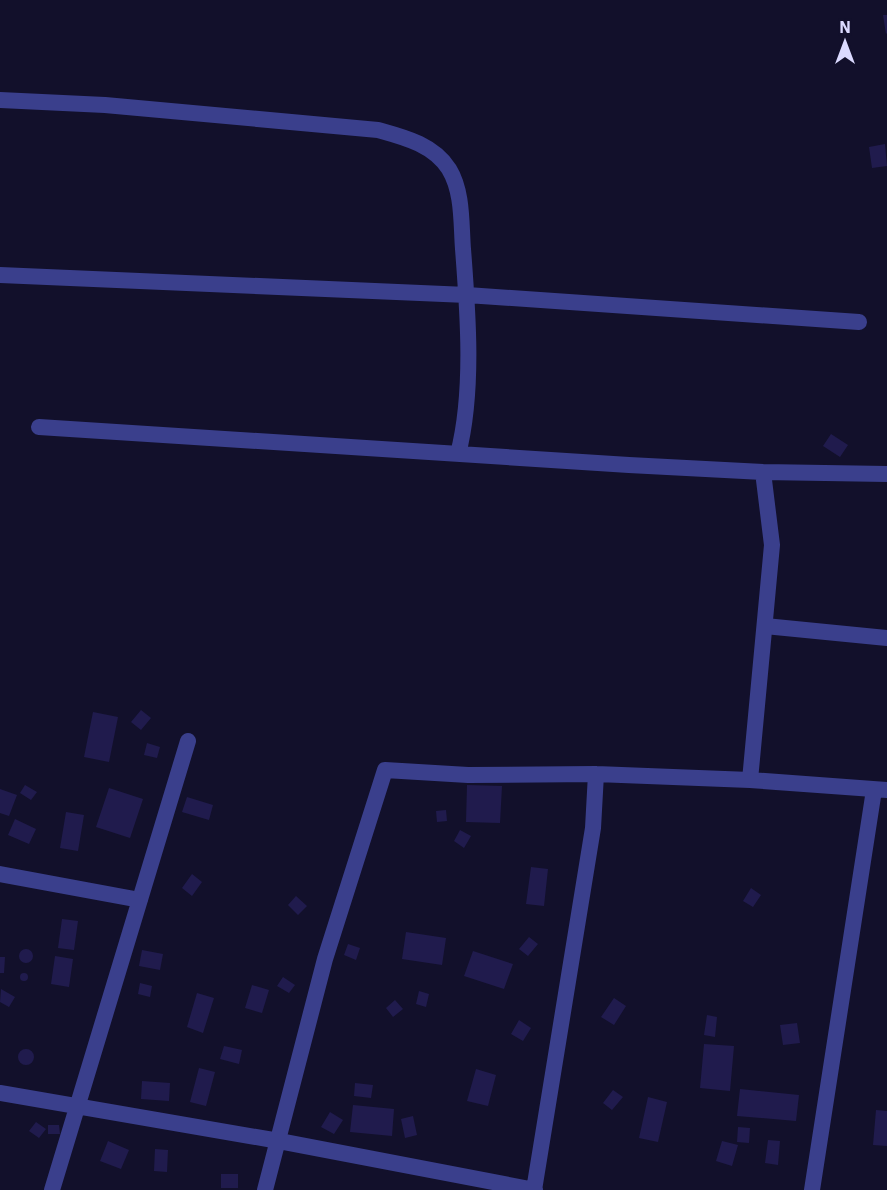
<svg xmlns="http://www.w3.org/2000/svg" width="887" height="1190" font-family="'IBM Plex Sans',sans-serif">
	<style>
		.building { fill: #201b4d }
		.lines { fill: none; stroke-linecap: round; stroke-linejoin: round }
		.minor { stroke: #3a3f8c; stroke-width: 16 }
	</style>
	<rect width="100%" height="100%" fill="#12102b"/>
	<path class="building" d="M 883,15 L 887,15 L 887,33 L 886,34 Z
		M 885,144 L 887,166 L 872,168 L 869,147 Z
		M 831,434 L 848,445 L 840,457 L 823,446 Z
		M 141,710 L 151,718 L 141,730 L 131,722 Z
		M 93,712 L 118,717 L 109,762 L 84,757 Z
		M 147,743 L 160,747 L 157,758 L 144,755 Z
		M 25,785 L 37,792 L 31,800 L 20,793 Z
		M 467,785 L 502,786 L 500,823 L 466,822 Z
		M 109,788 L 143,799 L 130,838 L 96,827 Z
		M 0,789 L 17,795 L 9,816 L 0,813 Z
		M 187,797 L 213,805 L 209,820 L 182,812 Z
		M 446,810 L 447,821 L 437,822 L 436,811 Z
		M 66,812 L 84,815 L 78,851 L 60,848 Z
		M 15,819 L 36,829 L 29,844 L 8,835 Z
		M 460,830 L 471,836 L 464,848 L 454,841 Z
		M 531,867 L 548,869 L 544,906 L 526,904 Z
		M 192,874 L 202,882 L 192,896 L 182,888 Z
		M 751,888 L 761,895 L 753,907 L 743,901 Z
		M 296,896 L 307,906 L 298,915 L 288,905 Z
		M 62,919 L 78,921 L 74,950 L 58,948 Z
		M 406,932 L 446,938 L 442,965 L 402,959 Z
		M 529,937 L 538,944 L 528,956 L 519,949 Z
		M 348,944 L 360,948 L 356,960 L 344,955 Z
		M19 956a7 7 0 1 1 14 0a7 7 0 1 1-14 0Z
		M 142,950 L 163,954 L 160,970 L 139,966 Z
		M 473,951 L 513,964 L 504,989 L 464,976 Z
		M 55,956 L 73,959 L 69,987 L 51,984 Z
		M 0,957 L 5,957 L 4,973 L 0,973 Z
		M20 977a4 4 0 1 1 8 0a4 4 0 1 1-8 0Z
		M 283,977 L 295,985 L 289,993 L 277,986 Z
		M 140,983 L 152,986 L 150,997 L 138,994 Z
		M 252,985 L 269,990 L 262,1013 L 245,1008 Z
		M 1,989 L 15,997 L 9,1007 L 0,1002 Z
		M 419,991 L 429,994 L 426,1007 L 416,1004 Z
		M 197,993 L 214,998 L 203,1033 L 187,1027 Z
		M 614,998 L 626,1006 L 614,1025 L 601,1017 Z
		M 395,1000 L 403,1009 L 393,1017 L 386,1008 Z
		M 707,1015 L 717,1017 L 715,1037 L 704,1035 Z
		M 519,1020 L 531,1028 L 523,1041 L 511,1034 Z
		M 797,1023 L 800,1043 L 783,1045 L 780,1025 Z
		M 704,1044 L 734,1046 L 730,1091 L 700,1088 Z
		M 224,1046 L 242,1050 L 239,1064 L 220,1059 Z
		M18 1057a8 8 0 1 1 16 0a8 8 0 1 1-16 0Z
		M 199,1068 L 215,1072 L 206,1106 L 190,1102 Z
		M 476,1069 L 496,1075 L 488,1106 L 467,1101 Z
		M 142,1081 L 170,1083 L 169,1101 L 141,1099 Z
		M 355,1083 L 373,1085 L 371,1098 L 354,1096 Z
		M 740,1089 L 799,1095 L 796,1121 L 737,1116 Z
		M 613,1090 L 623,1097 L 612,1110 L 603,1103 Z
		M 648,1097 L 667,1102 L 658,1142 L 639,1138 Z
		M 353,1105 L 394,1109 L 392,1136 L 350,1132 Z
		M 876,1110 L 887,1111 L 887,1146 L 873,1145 Z
		M 330,1112 L 343,1120 L 334,1134 L 321,1127 Z
		M 413,1116 L 417,1135 L 405,1138 L 401,1119 Z
		M 36,1122 L 46,1129 L 39,1138 L 29,1131 Z
		M 48,1125 L 59,1125 L 60,1134 L 48,1134 Z
		M 738,1127 L 750,1128 L 749,1143 L 737,1142 Z
		M 768,1140 L 780,1141 L 778,1165 L 765,1163 Z
		M 108,1141 L 129,1150 L 121,1169 L 100,1161 Z
		M 722,1141 L 738,1145 L 732,1166 L 716,1161 Z
		M 155,1149 L 168,1150 L 167,1172 L 154,1171 Z
		M 221,1174 L 238,1174 L 238,1188 L 221,1188 Z"/>
	<g class="lines">
		<path class="minor" d="M 0,100 L 105,105 L 378,130 C 403,137 433,144 449,169 C 463,192 461,223 463,249 C 468,313 474,392 458,454
			M 0,275 L 467,295 L 859,322
			M 39,427 L 629,465 L 763,472 L 887,474
			M 765,626 L 887,638
			M 750,780 L 772,545 L 763,472
			M 0,874 L 140,900
			M 0,1093 L 279,1141 L 535,1190
			M 52,1190 L 188,741
			M 265,1190 L 325,959 L 385,770 L 468,775 L 596,774 L 750,780 L 887,790
			M 534,1190 L 593,828 L 596,774
			M 812,1190 L 874,790"/>
	</g>
	<g transform="translate(845 42)" stroke="#12102b" stroke-width="4.5" paint-order="stroke">
	<path d="M0-4.5L10 22L0 15L-10 22Z" fill="#dbdaff"/>
	<text y="-9" font-size="16" font-weight="bold" text-anchor="middle" fill="#dbdaff">N</text>
	</g>
</svg>
